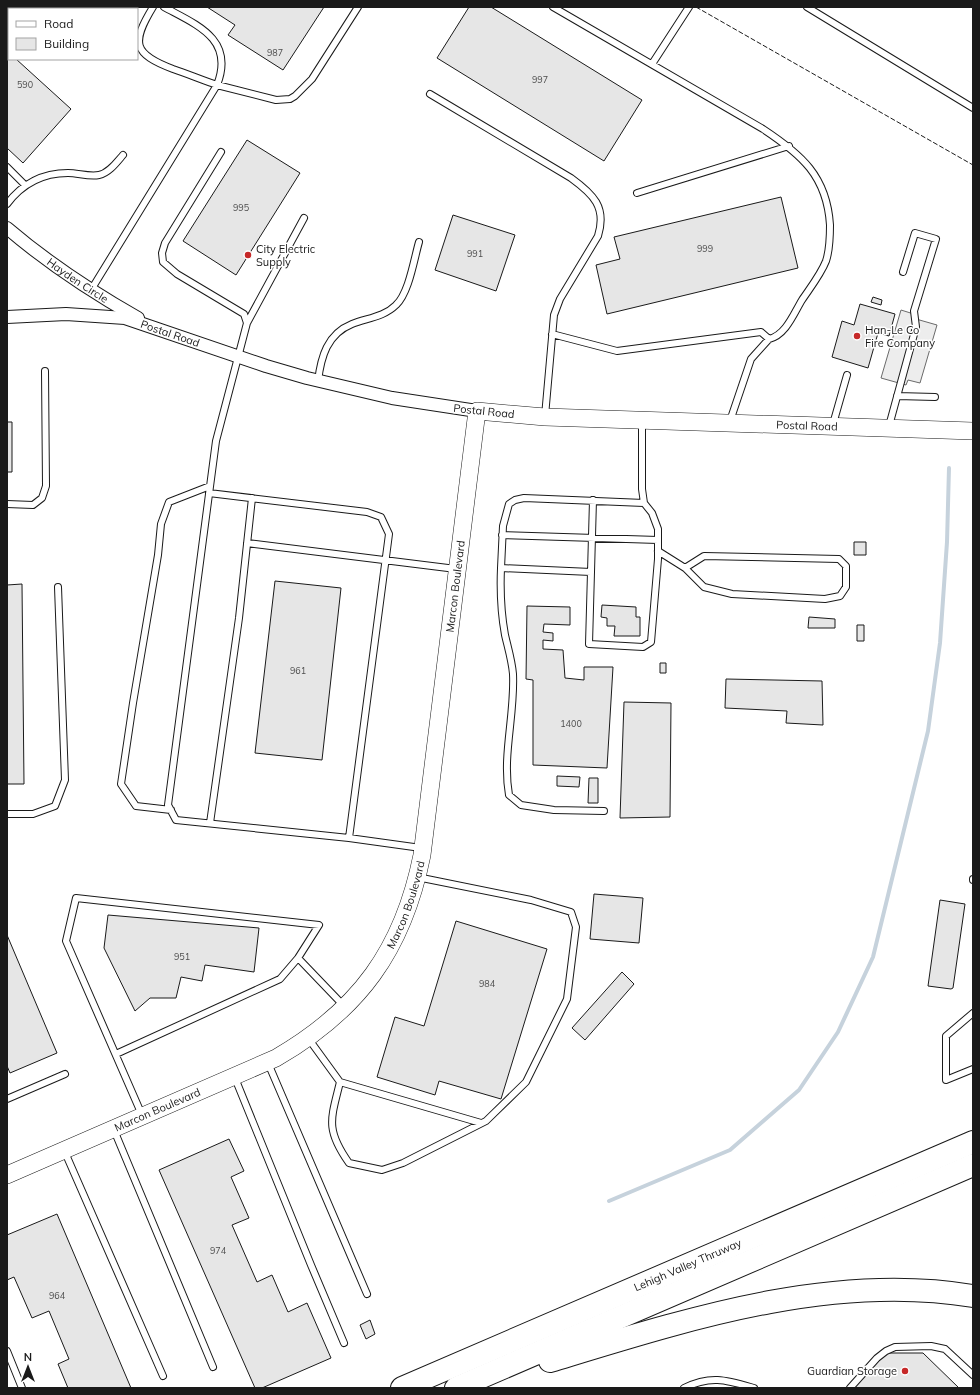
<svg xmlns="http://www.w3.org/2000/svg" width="980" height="1395" font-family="Mulish,sans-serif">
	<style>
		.parking { fill: #ededed; stroke: #6a6a6a }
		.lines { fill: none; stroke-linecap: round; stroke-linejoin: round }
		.stream { stroke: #c6d2dc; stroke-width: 4 }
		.building { fill: #e6e6e6; stroke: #1a1a1a }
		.lane-casing { stroke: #1a1a1a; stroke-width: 8 }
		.street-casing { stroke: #1a1a1a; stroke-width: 14 }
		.secondary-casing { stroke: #1a1a1a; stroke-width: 18 }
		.highway-casing { stroke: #1a1a1a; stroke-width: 24 }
		.lane { stroke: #fff; stroke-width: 6 }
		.street { stroke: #fff; stroke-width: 12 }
		.secondary { stroke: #fff; stroke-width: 17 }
		.highway { stroke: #fff; stroke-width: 22 }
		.fence { stroke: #1a1a1a; stroke-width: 1; stroke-dasharray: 5 2; stroke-linecap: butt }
		.poi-dot { fill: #c62828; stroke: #fff; stroke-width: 1.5 }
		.labels { text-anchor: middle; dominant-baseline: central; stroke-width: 3; stroke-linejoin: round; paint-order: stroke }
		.number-label { font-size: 9px; fill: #4d4d4d }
		.poi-label { font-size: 11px; fill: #1a1a1a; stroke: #fff; text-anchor: start }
		.street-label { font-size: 11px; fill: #1a1a1a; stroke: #fff }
	</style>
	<rect width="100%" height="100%" fill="#fff"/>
	<path class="parking" d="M 901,310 L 917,315 L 916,319 L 937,325 L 920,383 L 908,380 L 906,385 L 881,378 Z"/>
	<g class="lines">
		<path class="stream" d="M 609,1201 L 730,1150 L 799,1090 L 838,1032 L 873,957 L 928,731 L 940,643 L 947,542 L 949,468"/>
	</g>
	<path class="building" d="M 207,7 L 324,7 L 283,70 L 228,35 L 235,25 Z
		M 469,7 L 491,7 L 642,100 L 604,161 L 437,58 Z
		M 9,53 L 9,59 L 16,59 L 71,109 L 23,163 L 7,148 L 7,55 Z
		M 247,140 L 300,173 L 236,275 L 183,241 Z
		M 781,197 L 798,268 L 607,314 L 596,265 L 620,259 L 614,237 Z
		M 453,215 L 515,235 L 496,291 L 435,270 Z
		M 873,297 L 882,300 L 881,305 L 871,302 Z
		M 860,304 L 895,314 L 889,336 L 878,333 L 868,368 L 832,357 L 842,321 L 854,325 Z
		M 7,422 L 12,422 L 12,472 L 7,472 Z
		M 854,542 L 866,542 L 866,555 L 854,555 Z
		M 275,581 L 341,588 L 322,760 L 255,753 Z
		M 22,584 L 24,784 L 7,784 L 7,585 Z
		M 602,605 L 636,607 L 636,617 L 640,617 L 640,636 L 614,636 L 615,626 L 607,626 L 607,618 L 601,617 Z
		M 527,606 L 570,607 L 570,625 L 544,624 L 543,632 L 553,633 L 553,641 L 543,640 L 543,649 L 563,650 L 565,678 L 584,680 L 584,667 L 613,667 L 607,768 L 533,765 L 533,680 L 526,679 Z
		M 809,617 L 835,619 L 835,628 L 808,628 Z
		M 857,625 L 864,625 L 864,641 L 857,641 Z
		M 660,663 L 666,663 L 666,673 L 660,673 Z
		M 726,679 L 822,681 L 823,725 L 786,723 L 787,711 L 725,708 Z
		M 624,702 L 671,703 L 670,817 L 620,818 Z
		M 557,776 L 580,777 L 579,787 L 557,786 Z
		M 589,778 L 598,778 L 598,803 L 588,803 Z
		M 594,894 L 643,898 L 639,943 L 590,939 Z
		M 940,900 L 965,904 L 953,988 L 951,989 L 928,986 Z
		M 108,915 L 259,928 L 254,972 L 205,965 L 202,981 L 181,977 L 176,998 L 150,998 L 135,1011 L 104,948 Z
		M 456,921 L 547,949 L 501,1099 L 439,1081 L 435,1095 L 377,1077 L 395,1017 L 424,1026 Z
		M 7,935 L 57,1053 L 10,1073 L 7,1066 Z
		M 622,972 L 634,984 L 585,1040 L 572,1028 Z
		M 229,1139 L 244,1171 L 231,1177 L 249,1218 L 232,1225 L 257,1282 L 272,1275 L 288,1312 L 307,1303 L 331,1358 L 262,1388 L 255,1388 L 159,1170 Z
		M 57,1214 L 131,1388 L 68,1388 L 58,1364 L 69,1359 L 49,1311 L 32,1318 L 14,1277 L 7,1280 L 7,1235 Z
		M 370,1320 L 375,1334 L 366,1339 L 360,1325 Z
		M 886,1353 L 923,1353 L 959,1388 L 853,1388 Z"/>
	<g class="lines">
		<defs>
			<path id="lane" d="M 153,7 C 131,43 133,54 173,69 C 188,74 202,80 217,85 C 235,39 197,25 164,7
				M 553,7 L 763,129 C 801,154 827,176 830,225 C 830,237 830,249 826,261 C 821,274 810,288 802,300 C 794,313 786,335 769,339 L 751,359 L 730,421
				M 807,7 L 973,108
				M 652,64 L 689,7
				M 430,94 L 571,178 C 593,194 607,207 598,236 L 560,299 L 554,315 L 545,416
				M 221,152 L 165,243 L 162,253 L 163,262 L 177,274 L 244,314 L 247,323 L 216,441 L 168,805 L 176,820 L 349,838 L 421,848
				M 7,167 L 25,185
				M 637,193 L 789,146
				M 7,204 C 22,184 43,173 68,173 C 78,173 89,177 99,175 C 109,173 117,162 123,155
				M 91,290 L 217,85 L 276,100 L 290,99 L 295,96 L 312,79 L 358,7
				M 247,323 L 304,218
				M 552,334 L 617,351 L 761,332 L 769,339
				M 318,381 C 321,357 327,334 352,324 C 367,318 384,317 396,305 C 409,293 414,259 419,242
				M 897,396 L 935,397
				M 833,424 L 847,375
				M 889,426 L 916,327 L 914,311 L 936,239 L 915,233 L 903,272
				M 209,493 L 367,512 L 381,517 L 389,534 L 349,838
				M 7,504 L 33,505 L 42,498 L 46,486 L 45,371
				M 502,535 L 658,540
				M 247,543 L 456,569
				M 658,551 L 685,568 L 704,587 L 732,594 L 825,599 L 840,596 L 846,587 L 846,566 L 839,559 L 704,556 L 685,568
				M 501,568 L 503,526 L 509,504 L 515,500 L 524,498 L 644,503
				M 591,572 L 593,500
				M 171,810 L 136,806 L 121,784 L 133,703 L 158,555 L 161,524 L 169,502 L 210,486
				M 604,811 L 554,810 L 521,805 L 509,795 C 502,755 515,715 513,674 C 512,661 508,648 505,635 C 501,613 500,591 501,568 L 591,572 L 589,644 L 643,647 L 651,642 L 658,559 L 658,529 L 652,513 L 644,503 L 642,489 L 642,422
				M 7,814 L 33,814 L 55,806 L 65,780 L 58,587
				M 210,823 L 239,618 L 252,498
				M 973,879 L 973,880
				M 298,958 L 344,1006
				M 973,1013 L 946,1036 L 946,1080 L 973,1069
				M 308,1038 L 340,1082 C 331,1119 325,1129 349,1163 L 382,1170 L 403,1163 L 486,1121 L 526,1082 L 567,999 L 576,927 L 571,912 L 531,900 L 417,877
				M 116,1054 L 280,979 L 298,958 L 319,925 L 76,898 L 66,941 L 142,1115
				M 268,1063 L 367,1294
				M 235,1078 L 311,1265 L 344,1343
				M 340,1082 L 481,1123
				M 7,1099 L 65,1074
				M 114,1130 L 213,1367
				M 64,1150 L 163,1376
				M 7,1351 L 22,1388
				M 684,1388 C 711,1375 726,1380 754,1388
				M 850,1388 L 877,1358 L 886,1351 L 895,1347 L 931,1346 L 945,1349 L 973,1375"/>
			<g id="street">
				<path id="s1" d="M 7,228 C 48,263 92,292 138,318"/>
				<path id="s2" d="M 7,317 L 66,314 L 125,318 L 266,366 L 307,378 L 392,398 L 477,411"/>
			</g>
			<g id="secondary">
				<path id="s3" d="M 7,1175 L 276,1058 C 359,1010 403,950 422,855 L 477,411 L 545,417 L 973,431"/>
			</g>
			<g id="highway">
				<path d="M 550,1361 C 685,1320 831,1272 973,1296"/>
				<path id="s4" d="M 402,1388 L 973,1142"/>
				<path d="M 456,1388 L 973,1165"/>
			</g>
		</defs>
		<use href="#lane" class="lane-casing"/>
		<use href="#street" class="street-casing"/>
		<use href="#secondary" class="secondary-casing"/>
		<use href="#highway" class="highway-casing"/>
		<use href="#lane" class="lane"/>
		<use href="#street" class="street"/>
		<use href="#secondary" class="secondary"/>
		<use href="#highway" class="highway"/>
		<path class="fence" d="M 21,7 L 26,9
			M 696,7 L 973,165
			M 75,9 L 76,7"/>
	</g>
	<g class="poi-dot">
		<circle cx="248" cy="255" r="4"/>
		<circle cx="857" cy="336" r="4"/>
		<circle cx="905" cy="1371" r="4"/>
	</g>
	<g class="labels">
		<g class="number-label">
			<text x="275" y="52">987</text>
			<text x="540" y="79">997</text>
			<text x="25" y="84">590</text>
			<text x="241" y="207">995</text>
			<text x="705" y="248">999</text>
			<text x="475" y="253">991</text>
			<text x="298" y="670">961</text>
			<text x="571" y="723">1400</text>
			<text x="182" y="956">951</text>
			<text x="487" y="983">984</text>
			<text x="218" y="1250">974</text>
			<text x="57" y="1295">964</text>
		</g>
		<g class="poi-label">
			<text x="256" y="249">City Electric<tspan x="256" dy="13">Supply</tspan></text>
			<text x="865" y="330">Han-Le Co<tspan x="865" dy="13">Fire Company</tspan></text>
			<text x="897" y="1371" text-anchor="end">Guardian Storage</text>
		</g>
		<g class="street-label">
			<text stroke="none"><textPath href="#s1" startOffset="88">Hayden Circle</textPath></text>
			<text stroke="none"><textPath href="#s2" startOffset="166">Postal Road</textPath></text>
			<text transform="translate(484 411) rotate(6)">Postal Road</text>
			<text stroke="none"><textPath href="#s3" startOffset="1330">Postal Road</textPath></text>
			<text stroke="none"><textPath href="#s3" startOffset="823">Marcon Boulevard</textPath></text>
			<text stroke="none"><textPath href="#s3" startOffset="500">Marcon Boulevard</textPath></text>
			<text stroke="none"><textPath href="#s3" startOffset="164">Marcon Boulevard</textPath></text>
			<text stroke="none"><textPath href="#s4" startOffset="311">Lehigh Valley Thruway</textPath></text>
		</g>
	</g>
	<rect width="980" height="1395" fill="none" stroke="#1a1a1a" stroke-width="16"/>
	<rect x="8" y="8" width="130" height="52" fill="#ffffff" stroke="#a3a3a3"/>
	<rect x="16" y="21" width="20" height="6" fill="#ffffff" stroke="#a3a3a3"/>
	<text x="44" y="28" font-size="12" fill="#1a1a1a">Road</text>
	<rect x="16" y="38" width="20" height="12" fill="#e6e6e6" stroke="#a3a3a3"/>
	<text x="44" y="48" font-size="12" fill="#1a1a1a">Building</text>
	<g transform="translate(28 1367)" stroke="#ffffff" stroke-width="3" paint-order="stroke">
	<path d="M0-3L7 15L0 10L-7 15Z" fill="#1a1a1a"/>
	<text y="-6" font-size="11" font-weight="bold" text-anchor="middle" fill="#1a1a1a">N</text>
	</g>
</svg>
